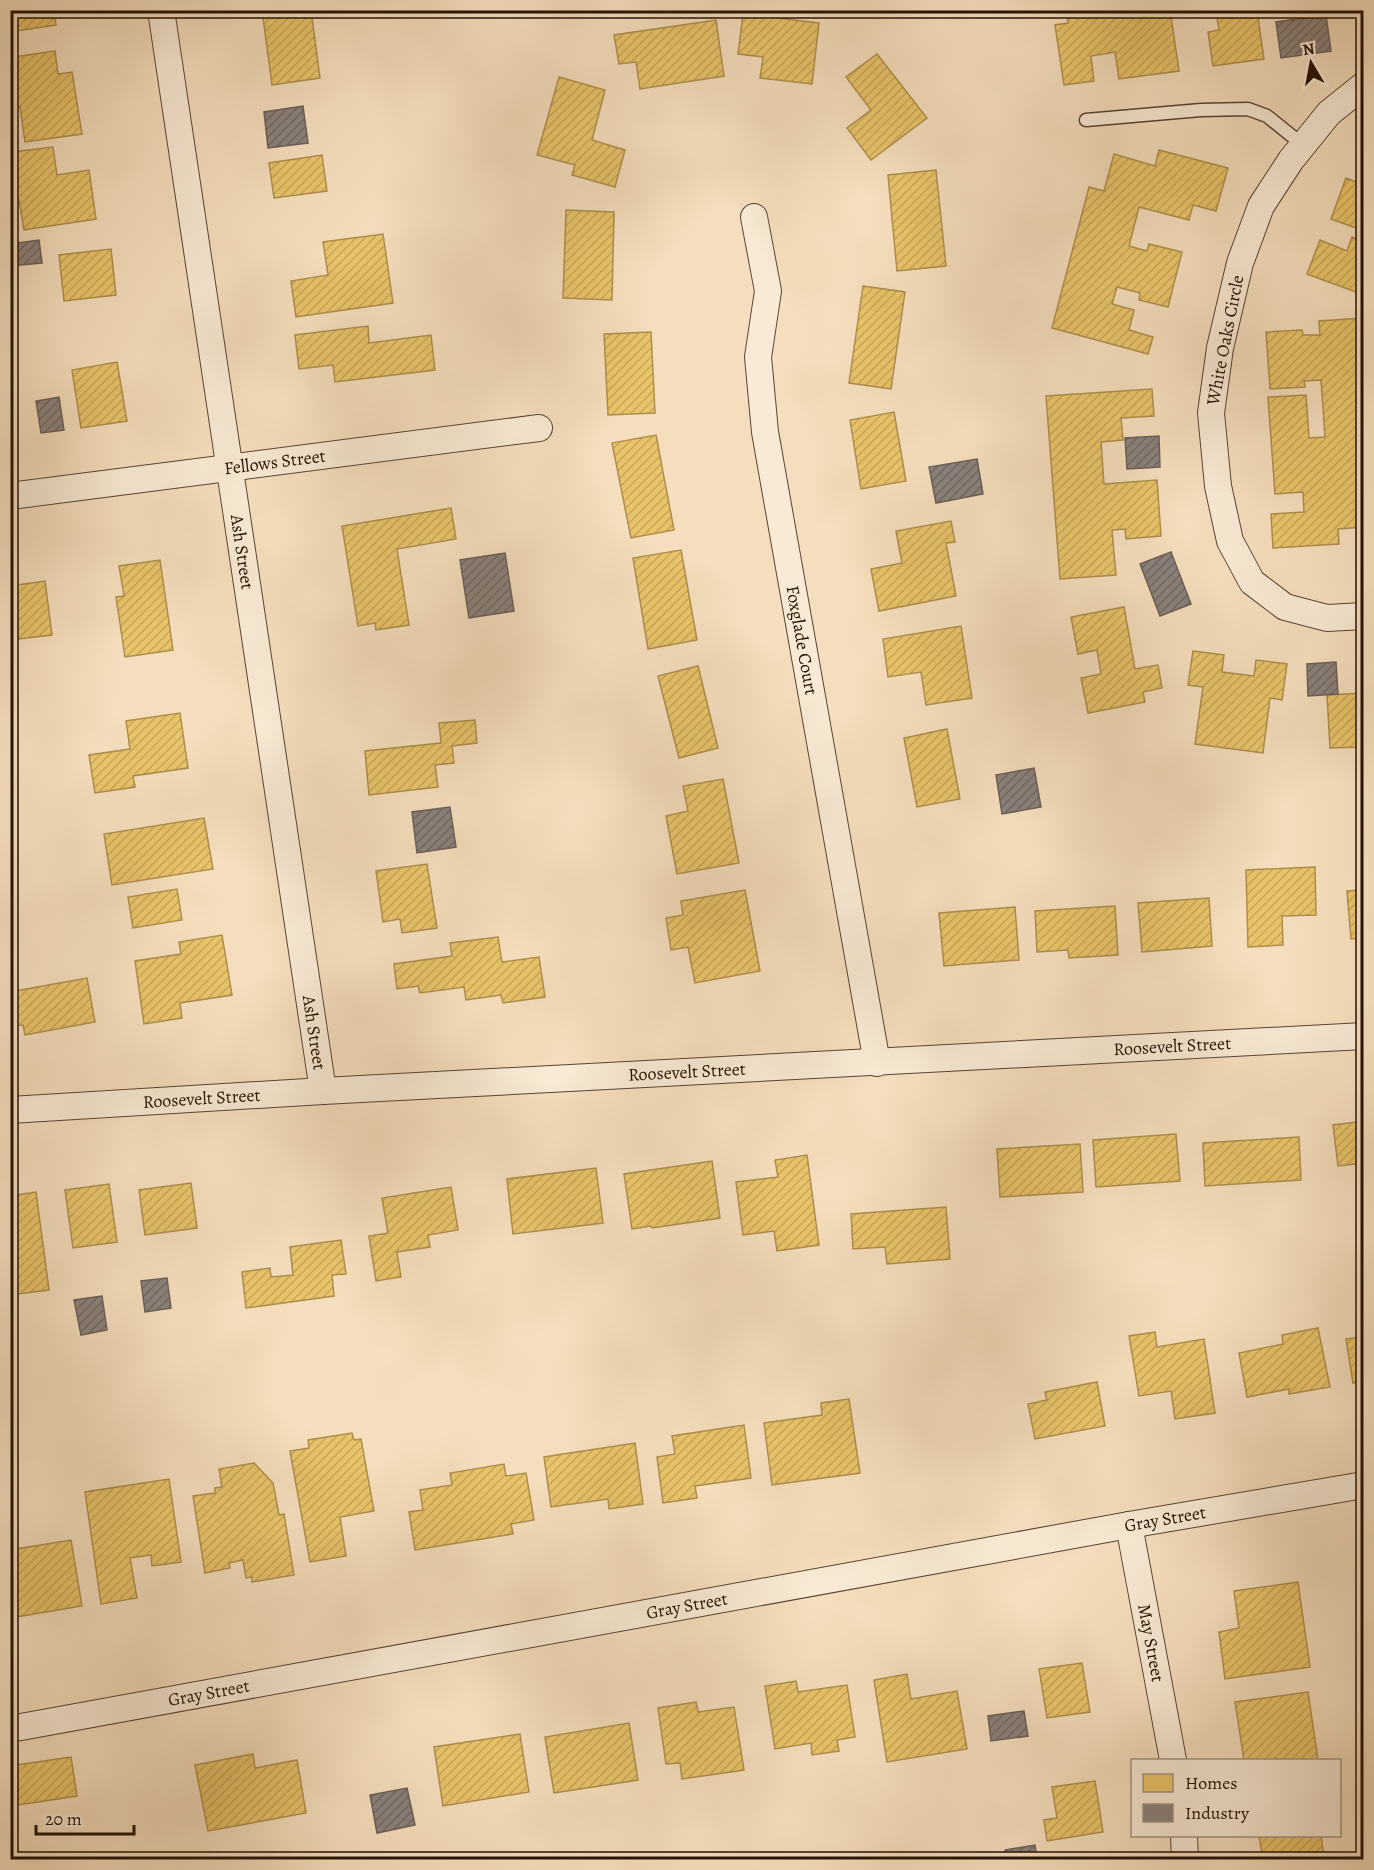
<svg xmlns="http://www.w3.org/2000/svg" width="1374" height="1870" font-family="Alegreya,serif">
	<style>
		.homes { fill: url(#homes-hatch); stroke: #ae8e4b; stroke-width: 1.5 }
		.industry { fill: url(#industry-hatch); stroke: #6b5f58; stroke-width: 1.5 }
		.lines { fill: none; stroke-linecap: round; stroke-linejoin: round }
		.lane-casing { stroke: #584432; stroke-width: 15 }
		.street-casing { stroke: #584432; stroke-width: 28 }
		.lane { stroke: #f8ead4; stroke-width: 12 }
		.street { stroke: #f8ead4; stroke-width: 26 }
		.labels { text-anchor: middle; dominant-baseline: central; stroke-width: 6; stroke-linejoin: round; paint-order: stroke }
		.street-label { font-size: 18px; fill: #231104; stroke: #f8ead4 }
	</style>
	<defs>
		<pattern id="homes-hatch" width="6" height="6" patternUnits="userSpaceOnUse" patternTransform="scale(1.5)"><rect width="6" height="6" fill="#e9c46a"/><path d="M-1 1l2-2M0 6l6-6M5 7l2-2" fill="none" stroke="#c8a75a"/></pattern>
		<pattern id="industry-hatch" width="6" height="6" patternUnits="userSpaceOnUse" patternTransform="scale(1.5)"><rect width="6" height="6" fill="#8a817c"/><path d="M-1 1l2-2M0 6l6-6M5 7l2-2" fill="none" stroke="#706863"/></pattern>
	</defs>
	<rect width="100%" height="100%" fill="#f5debd"/>
	<filter id="stains"><feTurbulence type="fractalNoise" baseFrequency=".00333" numOctaves="4"/><feColorMatrix values="0 0 0 0 .2 0 0 0 0 .09 0 0 0 0 .02 0 0 0 .5 -.17"/></filter>
	<radialGradient id="worn" r=".72"><stop offset=".6" stop-color="#630" stop-opacity="0"/><stop offset="1" stop-color="#630" stop-opacity=".3"/></radialGradient>
	<path class="homes" d="M 10,10 L 54,10 L 56,25 L 10,32 Z
		M 262,10 L 311,10 L 320,78 L 272,85 Z
		M 1067,10 L 1170,10 L 1179,71 L 1119,79 L 1115,52 L 1091,56 L 1094,81 L 1064,85 L 1055,25 L 1068,23 Z
		M 1200,10 L 1257,10 L 1264,59 L 1213,66 L 1208,32 L 1219,30 L 1216,11 L 1200,14 Z
		M 743,14 L 819,23 L 812,84 L 760,78 L 763,57 L 738,54 Z
		M 716,20 L 724,76 L 640,89 L 636,62 L 619,64 L 614,35 Z
		M 55,51 L 58,74 L 72,72 L 82,134 L 25,142 L 20,107 L 10,108 L 10,78 L 17,77 L 14,57 Z
		M 877,54 L 927,118 L 871,160 L 847,128 L 871,110 L 846,77 Z
		M 559,77 L 605,90 L 592,140 L 625,150 L 615,187 L 572,175 L 575,165 L 537,155 Z
		M 53,147 L 57,175 L 89,170 L 96,219 L 24,230 L 19,200 L 10,201 L 10,172 L 16,171 L 13,152 Z
		M 1159,150 L 1228,168 L 1216,211 L 1193,205 L 1189,220 L 1139,207 L 1129,246 L 1147,251 L 1149,244 L 1182,252 L 1168,307 L 1139,300 L 1140,293 L 1117,287 L 1112,304 L 1134,310 L 1129,330 L 1153,337 L 1148,354 L 1052,328 L 1089,187 L 1104,191 L 1114,154 L 1155,166 Z
		M 322,155 L 327,191 L 274,198 L 269,163 Z
		M 936,170 L 946,266 L 897,271 L 888,175 Z
		M 1346,178 L 1364,185 L 1364,231 L 1331,219 Z
		M 566,210 L 614,212 L 612,300 L 563,298 Z
		M 383,234 L 393,303 L 296,317 L 291,281 L 328,275 L 323,242 Z
		M 1352,237 L 1364,242 L 1364,295 L 1307,274 L 1320,240 L 1347,251 Z
		M 111,249 L 116,295 L 64,301 L 59,255 Z
		M 863,286 L 905,292 L 891,389 L 849,383 Z
		M 1364,318 L 1364,527 L 1338,529 L 1339,544 L 1273,548 L 1271,514 L 1304,512 L 1303,492 L 1275,494 L 1268,397 L 1306,395 L 1309,438 L 1325,437 L 1321,380 L 1304,381 L 1305,387 L 1270,389 L 1266,332 L 1302,330 L 1303,335 L 1320,335 L 1319,321 Z
		M 368,326 L 369,343 L 431,335 L 435,370 L 335,382 L 333,365 L 299,369 L 295,335 Z
		M 651,332 L 655,413 L 608,415 L 604,334 Z
		M 117,362 L 127,421 L 81,428 L 72,370 Z
		M 1152,389 L 1154,416 L 1121,418 L 1123,440 L 1101,442 L 1104,484 L 1157,480 L 1161,536 L 1126,539 L 1125,529 L 1112,530 L 1116,575 L 1060,579 L 1046,396 Z
		M 894,412 L 906,481 L 861,489 L 850,420 Z
		M 656,435 L 674,530 L 631,538 L 612,443 Z
		M 451,508 L 456,539 L 397,549 L 409,625 L 376,630 L 375,623 L 358,626 L 342,526 Z
		M 951,521 L 955,542 L 946,543 L 956,596 L 879,611 L 871,569 L 902,563 L 896,531 Z
		M 681,550 L 697,640 L 648,649 L 633,558 Z
		M 160,560 L 173,650 L 125,657 L 116,597 L 124,596 L 119,566 Z
		M 45,581 L 52,635 L 10,640 L 10,586 Z
		M 1124,607 L 1135,669 L 1158,665 L 1162,688 L 1143,692 L 1145,702 L 1088,713 L 1081,678 L 1101,674 L 1097,650 L 1078,654 L 1071,617 Z
		M 961,626 L 972,698 L 926,705 L 921,672 L 888,677 L 883,639 Z
		M 1193,651 L 1224,655 L 1222,672 L 1254,676 L 1256,660 L 1287,664 L 1282,700 L 1270,698 L 1263,753 L 1195,744 L 1203,687 L 1188,685 Z
		M 698,666 L 718,748 L 679,758 L 658,676 Z
		M 1364,693 L 1364,747 L 1330,748 L 1327,695 Z
		M 180,713 L 188,768 L 133,776 L 135,787 L 95,793 L 89,755 L 130,749 L 126,721 Z
		M 475,720 L 477,743 L 452,746 L 454,763 L 435,765 L 438,787 L 369,795 L 365,751 L 441,743 L 439,723 Z
		M 947,729 L 960,799 L 917,807 L 904,738 Z
		M 723,779 L 739,863 L 677,874 L 666,816 L 688,811 L 683,786 Z
		M 204,818 L 213,869 L 112,885 L 104,834 Z
		M 427,864 L 437,928 L 402,933 L 400,919 L 383,922 L 376,871 Z
		M 1315,867 L 1316,915 L 1282,916 L 1283,945 L 1248,947 L 1246,870 Z
		M 177,889 L 182,920 L 133,928 L 128,897 Z
		M 745,890 L 760,971 L 695,983 L 688,947 L 671,950 L 666,918 L 683,915 L 681,901 Z
		M 1364,890 L 1364,938 L 1351,939 L 1347,891 Z
		M 1209,898 L 1212,946 L 1142,952 L 1138,903 Z
		M 1115,906 L 1118,955 L 1069,958 L 1068,950 L 1037,952 L 1035,911 Z
		M 1015,907 L 1019,960 L 944,966 L 939,913 Z
		M 222,935 L 232,995 L 180,1003 L 182,1018 L 144,1024 L 135,961 L 181,954 L 179,942 Z
		M 498,937 L 502,962 L 539,957 L 545,997 L 503,1003 L 501,995 L 466,1000 L 464,987 L 420,993 L 418,986 L 397,989 L 394,964 L 452,956 L 450,943 Z
		M 87,978 L 95,1022 L 25,1035 L 23,1025 L 10,1027 L 10,992 Z
		M 1364,1121 L 1364,1163 L 1338,1166 L 1333,1125 Z
		M 1176,1134 L 1180,1181 L 1096,1187 L 1093,1140 Z
		M 1299,1137 L 1301,1180 L 1205,1186 L 1203,1143 Z
		M 1080,1144 L 1083,1192 L 1000,1197 L 997,1149 Z
		M 807,1155 L 819,1245 L 777,1251 L 774,1231 L 743,1235 L 736,1182 L 778,1177 L 775,1160 Z
		M 712,1161 L 720,1218 L 652,1228 L 651,1226 L 632,1229 L 624,1174 Z
		M 596,1168 L 603,1223 L 513,1234 L 507,1179 Z
		M 191,1183 L 197,1228 L 145,1235 L 139,1190 Z
		M 109,1184 L 117,1242 L 73,1248 L 65,1190 Z
		M 451,1187 L 458,1230 L 428,1235 L 430,1247 L 397,1252 L 401,1277 L 376,1281 L 369,1236 L 388,1233 L 382,1198 Z
		M 36,1192 L 49,1290 L 10,1295 L 10,1196 Z
		M 946,1207 L 950,1259 L 887,1264 L 885,1247 L 853,1249 L 851,1214 Z
		M 341,1240 L 346,1274 L 332,1275 L 334,1296 L 246,1308 L 242,1272 L 270,1268 L 271,1277 L 293,1275 L 290,1247 Z
		M 1318,1328 L 1330,1387 L 1289,1394 L 1289,1389 L 1247,1397 L 1239,1353 L 1283,1344 L 1282,1335 Z
		M 1155,1332 L 1157,1347 L 1204,1339 L 1215,1413 L 1175,1419 L 1171,1391 L 1139,1396 L 1129,1336 Z
		M 1364,1337 L 1364,1381 L 1353,1383 L 1346,1339 Z
		M 1097,1382 L 1105,1426 L 1035,1439 L 1028,1404 L 1047,1400 L 1045,1392 Z
		M 849,1399 L 860,1473 L 772,1485 L 764,1423 L 822,1415 L 821,1403 Z
		M 744,1425 L 751,1478 L 695,1486 L 697,1498 L 663,1503 L 657,1457 L 675,1454 L 672,1436 Z
		M 352,1433 L 354,1440 L 361,1439 L 374,1511 L 340,1517 L 346,1556 L 310,1562 L 290,1451 L 309,1448 L 308,1440 Z
		M 635,1443 L 643,1504 L 609,1509 L 608,1499 L 551,1507 L 544,1457 Z
		M 254,1463 L 273,1483 L 279,1515 L 284,1514 L 294,1575 L 252,1582 L 252,1577 L 246,1578 L 243,1560 L 229,1563 L 230,1568 L 205,1573 L 193,1496 L 215,1493 L 215,1488 L 222,1487 L 219,1469 Z
		M 504,1464 L 506,1476 L 526,1473 L 534,1520 L 511,1524 L 513,1534 L 415,1550 L 409,1512 L 423,1510 L 420,1490 L 452,1485 L 450,1473 Z
		M 169,1479 L 181,1562 L 152,1566 L 151,1555 L 130,1558 L 137,1598 L 101,1604 L 85,1492 Z
		M 71,1540 L 82,1606 L 10,1618 L 10,1550 Z
		M 1298,1582 L 1310,1667 L 1225,1679 L 1219,1632 L 1239,1628 L 1234,1591 Z
		M 1082,1663 L 1090,1712 L 1047,1718 L 1039,1669 Z
		M 907,1674 L 911,1699 L 957,1691 L 967,1749 L 887,1762 L 874,1680 Z
		M 796,1681 L 798,1692 L 847,1685 L 855,1737 L 837,1740 L 839,1751 L 812,1755 L 811,1743 L 775,1749 L 765,1686 Z
		M 1308,1692 L 1318,1760 L 1244,1760 L 1235,1702 Z
		M 696,1702 L 698,1712 L 734,1707 L 744,1770 L 682,1779 L 680,1763 L 666,1764 L 658,1708 Z
		M 629,1723 L 638,1780 L 554,1793 L 545,1737 Z
		M 520,1734 L 529,1792 L 443,1806 L 434,1747 Z
		M 253,1754 L 255,1768 L 297,1760 L 306,1813 L 208,1831 L 195,1765 Z
		M 71,1757 L 77,1796 L 12,1806 L 10,1766 Z
		M 1095,1781 L 1103,1832 L 1047,1841 L 1044,1820 L 1057,1818 L 1052,1787 Z
		M 1259,1836 L 1321,1836 L 1324,1856 L 1345,1853 L 1346,1860 L 1263,1860 Z"/>
	<path class="industry" d="M 1326,15 L 1331,51 L 1281,58 L 1276,22 Z
		M 303,106 L 308,143 L 268,148 L 264,112 Z
		M 39,240 L 42,263 L 10,266 L 10,244 Z
		M 59,397 L 64,430 L 41,433 L 36,401 Z
		M 1159,436 L 1160,467 L 1127,469 L 1125,438 Z
		M 977,459 L 983,494 L 936,503 L 929,467 Z
		M 1171,552 L 1191,604 L 1160,616 L 1140,564 Z
		M 505,553 L 514,611 L 469,618 L 460,560 Z
		M 1336,662 L 1338,694 L 1308,696 L 1307,664 Z
		M 1034,768 L 1041,807 L 1002,814 L 996,775 Z
		M 450,807 L 456,847 L 417,853 L 412,812 Z
		M 167,1278 L 171,1308 L 145,1312 L 141,1281 Z
		M 102,1296 L 107,1330 L 81,1335 L 74,1300 Z
		M 1024,1711 L 1028,1736 L 991,1741 L 988,1716 Z
		M 407,1788 L 415,1825 L 377,1833 L 370,1795 Z
		M 1035,1845 L 1037,1860 L 1007,1860 L 1005,1850 Z"/>
	<g class="lines">
		<defs>
			<path id="lane" d="M 1086,120 L 1201,110 L 1248,109 L 1267,116 L 1303,145"/>
			<g id="street">
				<path id="s1" d="M 161,10 L 323,1091"/>
				<path d="M 1364,85 L 1329,113 L 1291,160 L 1261,206 L 1240,263 L 1220,348 L 1211,413 L 1218,486 L 1230,541 L 1252,582 L 1285,607 L 1327,618 L 1364,616"/>
				<path id="s2" d="M 754,217 L 768,291 L 758,357 L 765,432 L 877,1063"/>
				<path id="s3" d="M 10,496 L 539,428"/>
				<path id="s4" d="M 10,1110 L 323,1091 L 1364,1036"/>
				<path id="s5" d="M 1129,1525 L 1173,1760"/>
				<path id="s6" d="M 10,1729 L 1129,1525 L 1364,1485"/>
				<path d="M 1184,1836 L 1185,1860"/>
			</g>
		</defs>
		<use href="#lane" class="lane-casing"/>
		<use href="#street" class="street-casing"/>
		<use href="#lane" class="lane"/>
		<use href="#street" class="street"/>
	</g>
	<g class="labels">
		<g class="street-label">
			<text transform="translate(1225 340) rotate(-79)">White Oaks Circle</text>
			<text stroke="none"><textPath href="#s3" startOffset="267">Fellows Street</textPath></text>
			<text stroke="none"><textPath href="#s1" startOffset="548">Ash Street</textPath></text>
			<text stroke="none"><textPath href="#s2" startOffset="429">Foxglade Court</textPath></text>
			<text stroke="none"><textPath href="#s1" startOffset="1034">Ash Street</textPath></text>
			<text stroke="none"><textPath href="#s4" startOffset="1164">Roosevelt Street</textPath></text>
			<text stroke="none"><textPath href="#s4" startOffset="678">Roosevelt Street</textPath></text>
			<text stroke="none"><textPath href="#s4" startOffset="192">Roosevelt Street</textPath></text>
			<text stroke="none"><textPath href="#s6" startOffset="1174">Gray Street</textPath></text>
			<text stroke="none"><textPath href="#s6" startOffset="688">Gray Street</textPath></text>
			<text stroke="none"><textPath href="#s5" startOffset="120">May Street</textPath></text>
			<text stroke="none"><textPath href="#s6" startOffset="202">Gray Street</textPath></text>
		</g>
	</g>
	<rect width="1374" height="1870" fill="none" stroke="#f5debd" stroke-width="36"/>
	<rect x="12" y="12" width="1350" height="1846" fill="none" stroke="#231104" stroke-width="3"/>
	<rect x="18" y="18" width="1338" height="1834" fill="none" stroke="#231104" stroke-width="1.5"/>
	<rect x="1131" y="1759" width="210" height="78" fill="#f8ead4" stroke="#a39381" stroke-width="1.5"/>
	<rect x="1143" y="1774" width="30" height="18" fill="#e9c46a" stroke="#a39381" stroke-width="1.5"/>
	<text x="1185" y="1789" font-size="18" fill="#231104">Homes</text>
	<rect x="1143" y="1804" width="30" height="18" fill="#8a817c" stroke="#a39381" stroke-width="1.5"/>
	<text x="1185" y="1819" font-size="18" fill="#231104">Industry</text>
	<g transform="translate(1311 63) rotate(350)" stroke="#f8ead4" stroke-width="4.5" paint-order="stroke">
	<path d="M0-4.5L10 22L0 15L-10 22Z" fill="#231104"/>
	<text y="-9" font-size="16" font-weight="bold" text-anchor="middle" fill="#231104">N</text>
	</g>
	<path d="M36 1825v9h98v-9" fill="none" stroke="#231104" stroke-width="3"/>
	<text x="45" y="1825" font-size="18" fill="#231104" stroke="#f8ead4" stroke-width="4.5" paint-order="stroke">20 m</text>
	<rect width="100%" height="100%" filter="url(#stains)"/>
	<rect width="100%" height="100%" fill="url(#worn)"/>
</svg>
